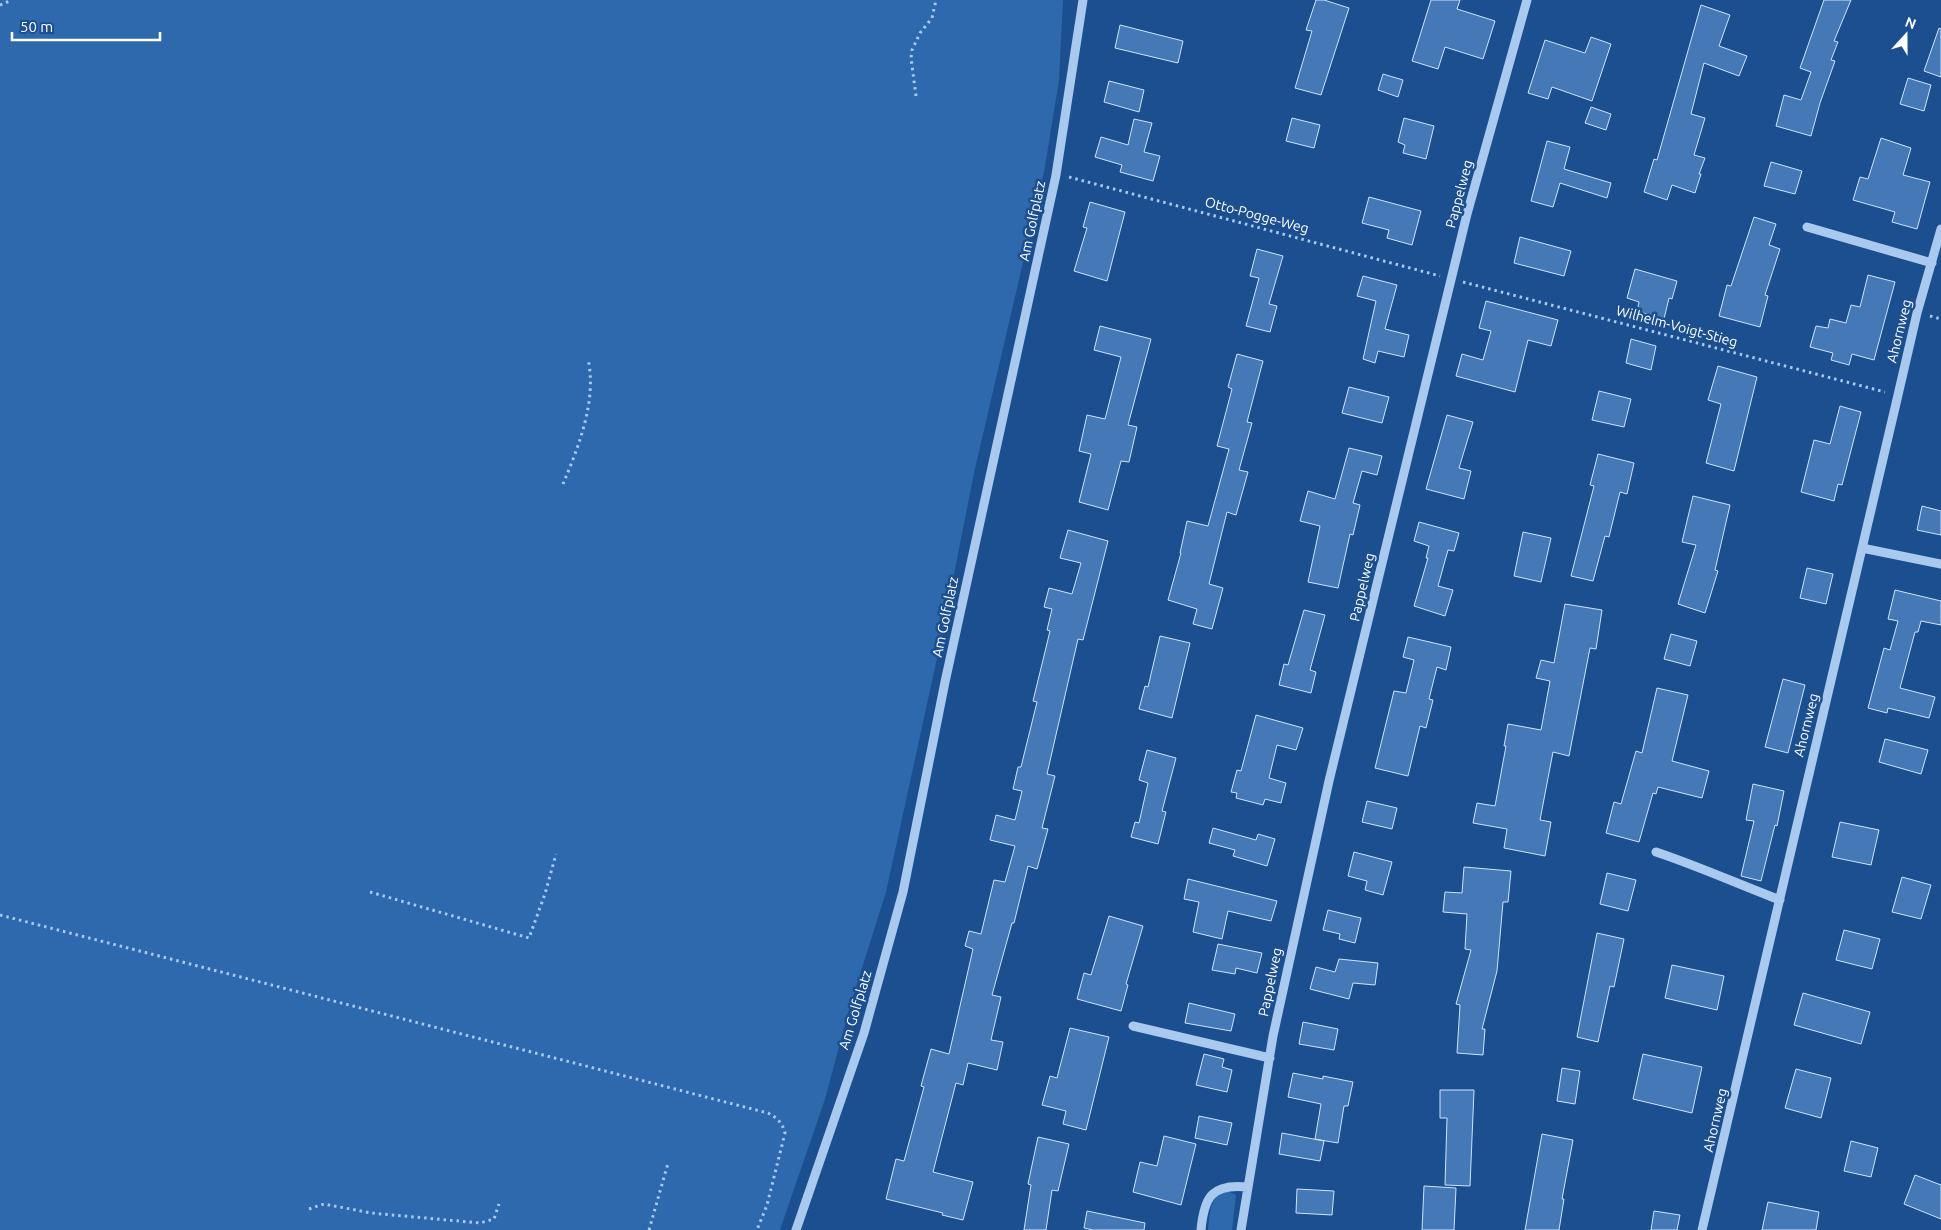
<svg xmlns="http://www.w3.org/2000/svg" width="1941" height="1230" font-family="Ubuntu,sans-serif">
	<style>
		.green { fill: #2e69ad }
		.building { fill: #4478b7; stroke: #cfe3fa }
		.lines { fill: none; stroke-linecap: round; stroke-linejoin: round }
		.path { stroke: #a9c9ee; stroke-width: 3; stroke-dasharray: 2.5 4; stroke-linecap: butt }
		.minor { stroke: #a9c9ee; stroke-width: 9 }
		.labels { text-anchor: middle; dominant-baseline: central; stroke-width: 5; stroke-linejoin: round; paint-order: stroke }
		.street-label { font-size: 14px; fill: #fff; stroke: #1b4f8f }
	</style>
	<rect width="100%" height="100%" fill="#1b4f8f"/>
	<path class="green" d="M 0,0 L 1063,0 L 1059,80 L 1044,172 L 974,473 L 941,640 L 886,892 L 850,1006 L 825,1099 L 780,1230 L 0,1230 Z
		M 1225,1190 L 1236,1195 L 1232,1230 L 1208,1230 C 1210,1214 1209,1198 1225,1190 Z"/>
	<path class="building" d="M 1316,0 L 1324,0 L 1349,8 L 1321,95 L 1295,88 L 1312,31 L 1306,30 Z
		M 1431,0 L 1460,0 L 1457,9 L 1495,21 L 1483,59 L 1445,47 L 1438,69 L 1412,61 Z
		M 1824,0 L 1851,0 L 1834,41 L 1838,42 L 1831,60 L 1835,61 L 1820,103 L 1811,136 L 1776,126 L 1784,95 L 1801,100 L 1811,72 L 1800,68 Z
		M 1701,5 L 1730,15 L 1719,46 L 1747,56 L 1739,76 L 1704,63 L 1691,114 L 1705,118 L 1694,155 L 1705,158 L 1699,174 L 1701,174 L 1695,193 L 1672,185 L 1667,200 L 1644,192 L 1654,159 L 1657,160 Z
		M 1120,25 L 1183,41 L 1178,63 L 1115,48 Z
		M 1939,28 L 1941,29 L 1941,77 L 1924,71 Z
		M 1591,37 L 1611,44 L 1592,101 L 1552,87 L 1548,99 L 1528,93 L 1545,40 L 1585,53 Z
		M 1383,74 L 1403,80 L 1398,97 L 1378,90 Z
		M 1908,78 L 1931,85 L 1924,111 L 1900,104 Z
		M 1109,81 L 1144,90 L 1139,112 L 1104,102 Z
		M 1591,107 L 1611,114 L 1606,130 L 1585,123 Z
		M 1292,118 L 1320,125 L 1314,148 L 1286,141 Z
		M 1404,118 L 1434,126 L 1426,159 L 1403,153 L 1405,145 L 1398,142 Z
		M 1134,119 L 1152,123 L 1144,152 L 1160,156 L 1153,181 L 1120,172 L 1122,165 L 1095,157 L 1101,137 L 1128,145 Z
		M 1881,138 L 1911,148 L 1903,175 L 1930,182 L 1917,229 L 1892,222 L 1895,212 L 1853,200 L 1860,177 L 1868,179 Z
		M 1547,141 L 1570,147 L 1564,169 L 1611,183 L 1607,198 L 1560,183 L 1553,207 L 1531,201 Z
		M 1771,162 L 1802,171 L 1795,194 L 1764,186 Z
		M 1369,197 L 1421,211 L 1412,245 L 1387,238 L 1389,230 L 1362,223 Z
		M 1090,202 L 1125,212 L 1107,281 L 1074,271 L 1087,228 L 1083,227 Z
		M 1754,217 L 1776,224 L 1769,245 L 1780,249 L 1765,295 L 1768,296 L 1760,327 L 1719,316 L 1727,285 L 1731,286 Z
		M 1520,237 L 1571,251 L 1564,276 L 1514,263 Z
		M 1257,249 L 1283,256 L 1269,304 L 1277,306 L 1270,332 L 1246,326 L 1259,278 L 1250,276 Z
		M 1635,269 L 1677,281 L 1672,299 L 1669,298 L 1664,319 L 1637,311 L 1639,302 L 1627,298 Z
		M 1868,275 L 1895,282 L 1874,360 L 1852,354 L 1849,365 L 1831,360 L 1833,353 L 1810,347 L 1816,326 L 1828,328 L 1830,319 L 1846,323 L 1851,305 L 1860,307 Z
		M 1363,276 L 1397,285 L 1385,329 L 1409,335 L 1404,357 L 1378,351 L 1375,363 L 1363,359 L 1376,301 L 1357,296 Z
		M 1486,301 L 1558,320 L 1551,346 L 1528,340 L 1515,392 L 1456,376 L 1462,354 L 1483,360 L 1491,331 L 1479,328 Z
		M 1100,326 L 1151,339 L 1128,425 L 1137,427 L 1129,462 L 1121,461 L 1108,510 L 1079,502 L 1091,454 L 1079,451 L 1087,415 L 1105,419 L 1121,357 L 1094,350 Z
		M 1631,339 L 1656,346 L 1651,370 L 1626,363 Z
		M 1237,354 L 1263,361 L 1247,422 L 1252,423 L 1239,470 L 1248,472 L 1236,515 L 1227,512 L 1209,584 L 1223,588 L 1212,629 L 1193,624 L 1197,609 L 1168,600 L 1181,553 L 1180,553 L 1187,521 L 1208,526 L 1229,449 L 1217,446 L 1232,389 L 1228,387 Z
		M 1718,366 L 1757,377 L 1734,471 L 1706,463 L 1721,404 L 1708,400 Z
		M 1349,387 L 1389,397 L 1382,423 L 1342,413 Z
		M 1599,391 L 1631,399 L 1624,427 L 1592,420 Z
		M 1840,406 L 1861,412 L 1842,485 L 1838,484 L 1834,501 L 1801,492 L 1814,440 L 1830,444 Z
		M 1447,415 L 1473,422 L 1459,468 L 1471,471 L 1464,499 L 1426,489 Z
		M 1349,448 L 1382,456 L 1377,475 L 1362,471 L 1353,503 L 1360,505 L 1353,535 L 1350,534 L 1338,588 L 1308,582 L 1320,526 L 1300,521 L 1308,491 L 1335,499 Z
		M 1598,454 L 1634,463 L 1627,494 L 1620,492 L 1609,537 L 1605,536 L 1593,581 L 1571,576 L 1594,486 L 1590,485 Z
		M 1693,496 L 1730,505 L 1715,570 L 1718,571 L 1705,613 L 1678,604 L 1696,545 L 1682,542 Z
		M 1922,506 L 1941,511 L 1941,535 L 1917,530 Z
		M 1419,522 L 1459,533 L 1454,551 L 1448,550 L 1438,586 L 1453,590 L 1445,616 L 1414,606 L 1428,558 L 1426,558 L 1429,546 L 1414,541 Z
		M 1068,530 L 1108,541 L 1083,640 L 1078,639 L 1047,774 L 1055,776 L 1042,828 L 1048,829 L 1037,869 L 1028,866 L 1014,923 L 1012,923 L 992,995 L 1001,997 L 991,1040 L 1003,1042 L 997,1070 L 968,1063 L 963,1085 L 956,1083 L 933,1172 L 973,1182 L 963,1220 L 942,1215 L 943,1213 L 886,1199 L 896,1159 L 904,1161 L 924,1087 L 921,1086 L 931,1049 L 949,1054 L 973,949 L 965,946 L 969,931 L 981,934 L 994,880 L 1005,882 L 1015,846 L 990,840 L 996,815 L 1015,820 L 1022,791 L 1013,789 L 1018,767 L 1021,767 L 1037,702 L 1033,701 L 1050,631 L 1047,630 L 1052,609 L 1044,607 L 1049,588 L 1072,594 L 1081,563 L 1060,558 Z
		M 1523,532 L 1551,538 L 1541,582 L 1514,576 Z
		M 1807,568 L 1833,574 L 1826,604 L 1800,598 Z
		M 1895,590 L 1941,601 L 1941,625 L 1921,621 L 1918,632 L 1915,632 L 1900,688 L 1935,697 L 1929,718 L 1888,708 L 1887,713 L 1868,708 L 1884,648 L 1890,650 L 1898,621 L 1888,619 Z
		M 1565,604 L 1602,610 L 1596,649 L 1590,648 L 1569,756 L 1553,752 L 1540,820 L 1551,822 L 1545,856 L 1504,848 L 1507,829 L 1473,823 L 1477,803 L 1495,806 L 1506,746 L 1504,746 L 1508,724 L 1541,730 L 1550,681 L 1536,678 L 1541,660 L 1554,663 Z
		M 1304,610 L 1325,615 L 1310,670 L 1316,672 L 1311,693 L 1279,685 L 1284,664 L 1288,665 Z
		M 1671,634 L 1697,641 L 1690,666 L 1664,659 Z
		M 1160,636 L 1190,643 L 1172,718 L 1139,709 L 1145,686 L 1148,687 Z
		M 1408,637 L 1451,647 L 1446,670 L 1437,667 L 1429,699 L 1433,700 L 1426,728 L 1420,726 L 1408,776 L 1375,768 L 1394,691 L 1406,693 L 1414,660 L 1403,657 Z
		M 1783,679 L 1805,685 L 1788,753 L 1765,747 Z
		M 1657,688 L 1688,695 L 1672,761 L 1709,771 L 1702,798 L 1658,787 L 1656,794 L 1653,793 L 1639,842 L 1606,833 L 1614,802 L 1621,804 L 1636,751 L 1642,753 Z
		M 1256,715 L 1303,728 L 1296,750 L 1277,745 L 1269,778 L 1286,783 L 1281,803 L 1265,799 L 1263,805 L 1236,798 L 1237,793 L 1231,792 L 1237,770 L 1241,771 Z
		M 1885,739 L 1928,750 L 1921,774 L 1879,762 Z
		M 1147,750 L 1176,758 L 1162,811 L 1166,812 L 1158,844 L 1131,837 L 1135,822 L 1139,823 L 1148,783 L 1139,780 Z
		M 1753,784 L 1784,791 L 1777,826 L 1775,825 L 1761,881 L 1741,876 L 1754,821 L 1746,820 Z
		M 1367,801 L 1397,808 L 1392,829 L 1362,822 Z
		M 1840,822 L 1879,830 L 1871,865 L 1832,857 Z
		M 1213,828 L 1256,840 L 1258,834 L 1275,839 L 1267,866 L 1233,856 L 1235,850 L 1209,843 Z
		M 1354,852 L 1392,862 L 1383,895 L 1365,890 L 1367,881 L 1348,876 Z
		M 1464,867 L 1511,871 L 1508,902 L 1503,902 L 1497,971 L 1482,1029 L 1485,1029 L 1483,1055 L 1457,1053 L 1460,1005 L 1456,1004 L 1471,950 L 1465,949 L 1467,914 L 1443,912 L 1445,892 L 1462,893 Z
		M 1607,873 L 1636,880 L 1628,911 L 1600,904 Z
		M 1902,877 L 1931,885 L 1921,919 L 1892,912 Z
		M 1188,879 L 1277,901 L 1271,921 L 1228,911 L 1222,939 L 1193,932 L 1199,902 L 1184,899 Z
		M 1328,910 L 1361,918 L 1355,943 L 1339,939 L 1340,934 L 1323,930 Z
		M 1109,916 L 1143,926 L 1126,984 L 1128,985 L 1121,1011 L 1077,999 L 1084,973 L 1091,975 Z
		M 1844,930 L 1880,939 L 1872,969 L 1836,960 Z
		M 1597,933 L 1624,939 L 1614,987 L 1610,986 L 1598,1042 L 1577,1037 Z
		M 1218,944 L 1262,953 L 1257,973 L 1236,968 L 1235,974 L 1212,970 Z
		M 1339,959 L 1378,963 L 1375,985 L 1353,983 L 1349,999 L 1310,989 L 1316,967 L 1335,972 Z
		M 1672,965 L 1724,976 L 1717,1010 L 1665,998 Z
		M 1803,993 L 1870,1012 L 1861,1044 L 1794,1025 Z
		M 1189,1003 L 1235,1014 L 1231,1031 L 1185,1023 Z
		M 1303,1022 L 1338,1029 L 1334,1050 L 1299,1044 Z
		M 1070,1028 L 1109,1037 L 1086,1130 L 1063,1124 L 1066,1111 L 1042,1105 L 1050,1076 L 1057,1078 Z
		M 1204,1054 L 1224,1059 L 1222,1067 L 1232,1070 L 1227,1092 L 1196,1085 Z
		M 1643,1054 L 1702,1067 L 1692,1113 L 1633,1099 Z
		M 1562,1068 L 1580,1071 L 1575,1104 L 1557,1101 Z
		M 1796,1069 L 1831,1078 L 1821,1118 L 1785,1108 Z
		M 1293,1073 L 1323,1079 L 1323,1076 L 1353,1082 L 1348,1106 L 1344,1106 L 1338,1143 L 1315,1139 L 1321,1104 L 1288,1097 Z
		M 1440,1090 L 1474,1090 L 1470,1186 L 1445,1185 L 1447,1118 L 1440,1118 Z
		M 1199,1116 L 1232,1123 L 1227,1145 L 1195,1138 Z
		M 1282,1133 L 1324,1141 L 1320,1161 L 1279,1154 Z
		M 1542,1134 L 1573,1140 L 1562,1199 L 1564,1199 L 1559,1230 L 1525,1230 Z
		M 1164,1136 L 1196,1144 L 1181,1205 L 1133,1192 L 1140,1162 L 1157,1166 Z
		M 1038,1137 L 1069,1144 L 1058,1191 L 1052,1190 L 1046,1230 L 1024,1230 L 1031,1185 L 1028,1184 Z
		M 1851,1141 L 1878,1148 L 1871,1177 L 1844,1171 Z
		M 1915,1175 L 1941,1185 L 1941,1219 L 1904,1204 Z
		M 1424,1186 L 1456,1188 L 1454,1230 L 1422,1230 Z
		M 1297,1189 L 1334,1191 L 1332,1215 L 1296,1213 Z
		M 1768,1202 L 1819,1212 L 1816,1230 L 1762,1230 Z
		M 1087,1211 L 1145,1223 L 1144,1230 L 1093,1230 L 1084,1228 Z
		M 1654,1211 L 1680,1215 L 1677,1230 L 1651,1230 Z"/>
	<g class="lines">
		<path class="path" d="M 0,5 L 12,0
			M 916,96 L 911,58 L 912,50 L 920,33 L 932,18 L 936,0
			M 1069,177 L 1440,276
			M 1463,282 L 1885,392
			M 1930,316 L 1941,319
			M 563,484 C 579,446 597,400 588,359
			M 370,892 L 529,938 L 545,894 L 556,854
			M 0,915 L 768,1113 C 777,1118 782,1122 785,1133 L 767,1205 L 757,1230
			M 309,1209 L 324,1204 L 371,1213 L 480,1223 L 494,1219 L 499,1204
			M 649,1230 L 668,1163"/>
		<path class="minor" d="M 1807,227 L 1932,263
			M 1862,548 L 1941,564
			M 1656,852 C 1698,866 1738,884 1780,900
			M 1133,1026 L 1270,1058
			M 796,1230 L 864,1033 L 903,892 L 945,682 L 1056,175 L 1083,0
			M 1201,1230 C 1204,1197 1212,1183 1248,1187
			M 1241,1230 L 1273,1036 L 1329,781 L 1467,214 L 1527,0
			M 1702,1230 L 1898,395 L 1917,313 L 1941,229"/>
	</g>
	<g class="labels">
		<g class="street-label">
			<text transform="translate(1459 194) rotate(-75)">Pappelweg</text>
			<text transform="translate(1257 215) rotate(15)">Otto-Pogge-Weg</text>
			<text transform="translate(1032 221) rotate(-78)">Am Golfplatz</text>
			<text transform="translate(1677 326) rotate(15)">Wilhelm-Voigt-Stieg</text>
			<text transform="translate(1899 331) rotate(-76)">Ahornweg</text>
			<text transform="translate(1362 587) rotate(-77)">Pappelweg</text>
			<text transform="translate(945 617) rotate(-78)">Am Golfplatz</text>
			<text transform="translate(1806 725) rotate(-76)">Ahornweg</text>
			<text transform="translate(1270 982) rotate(-78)">Pappelweg</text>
			<text transform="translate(855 1010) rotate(-73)">Am Golfplatz</text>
			<text transform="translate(1715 1120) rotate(-77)">Ahornweg</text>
		</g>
	</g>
	<g transform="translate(1906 35) rotate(21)" stroke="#1b4f8f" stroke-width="4" paint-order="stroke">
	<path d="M0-4L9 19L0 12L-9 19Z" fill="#ffffff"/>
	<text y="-8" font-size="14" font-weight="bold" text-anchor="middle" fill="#ffffff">N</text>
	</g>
	<path d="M12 32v8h148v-8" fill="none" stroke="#ffffff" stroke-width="2.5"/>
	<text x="20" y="32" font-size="15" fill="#ffffff" stroke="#1b4f8f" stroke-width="4" paint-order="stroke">50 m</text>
</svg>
